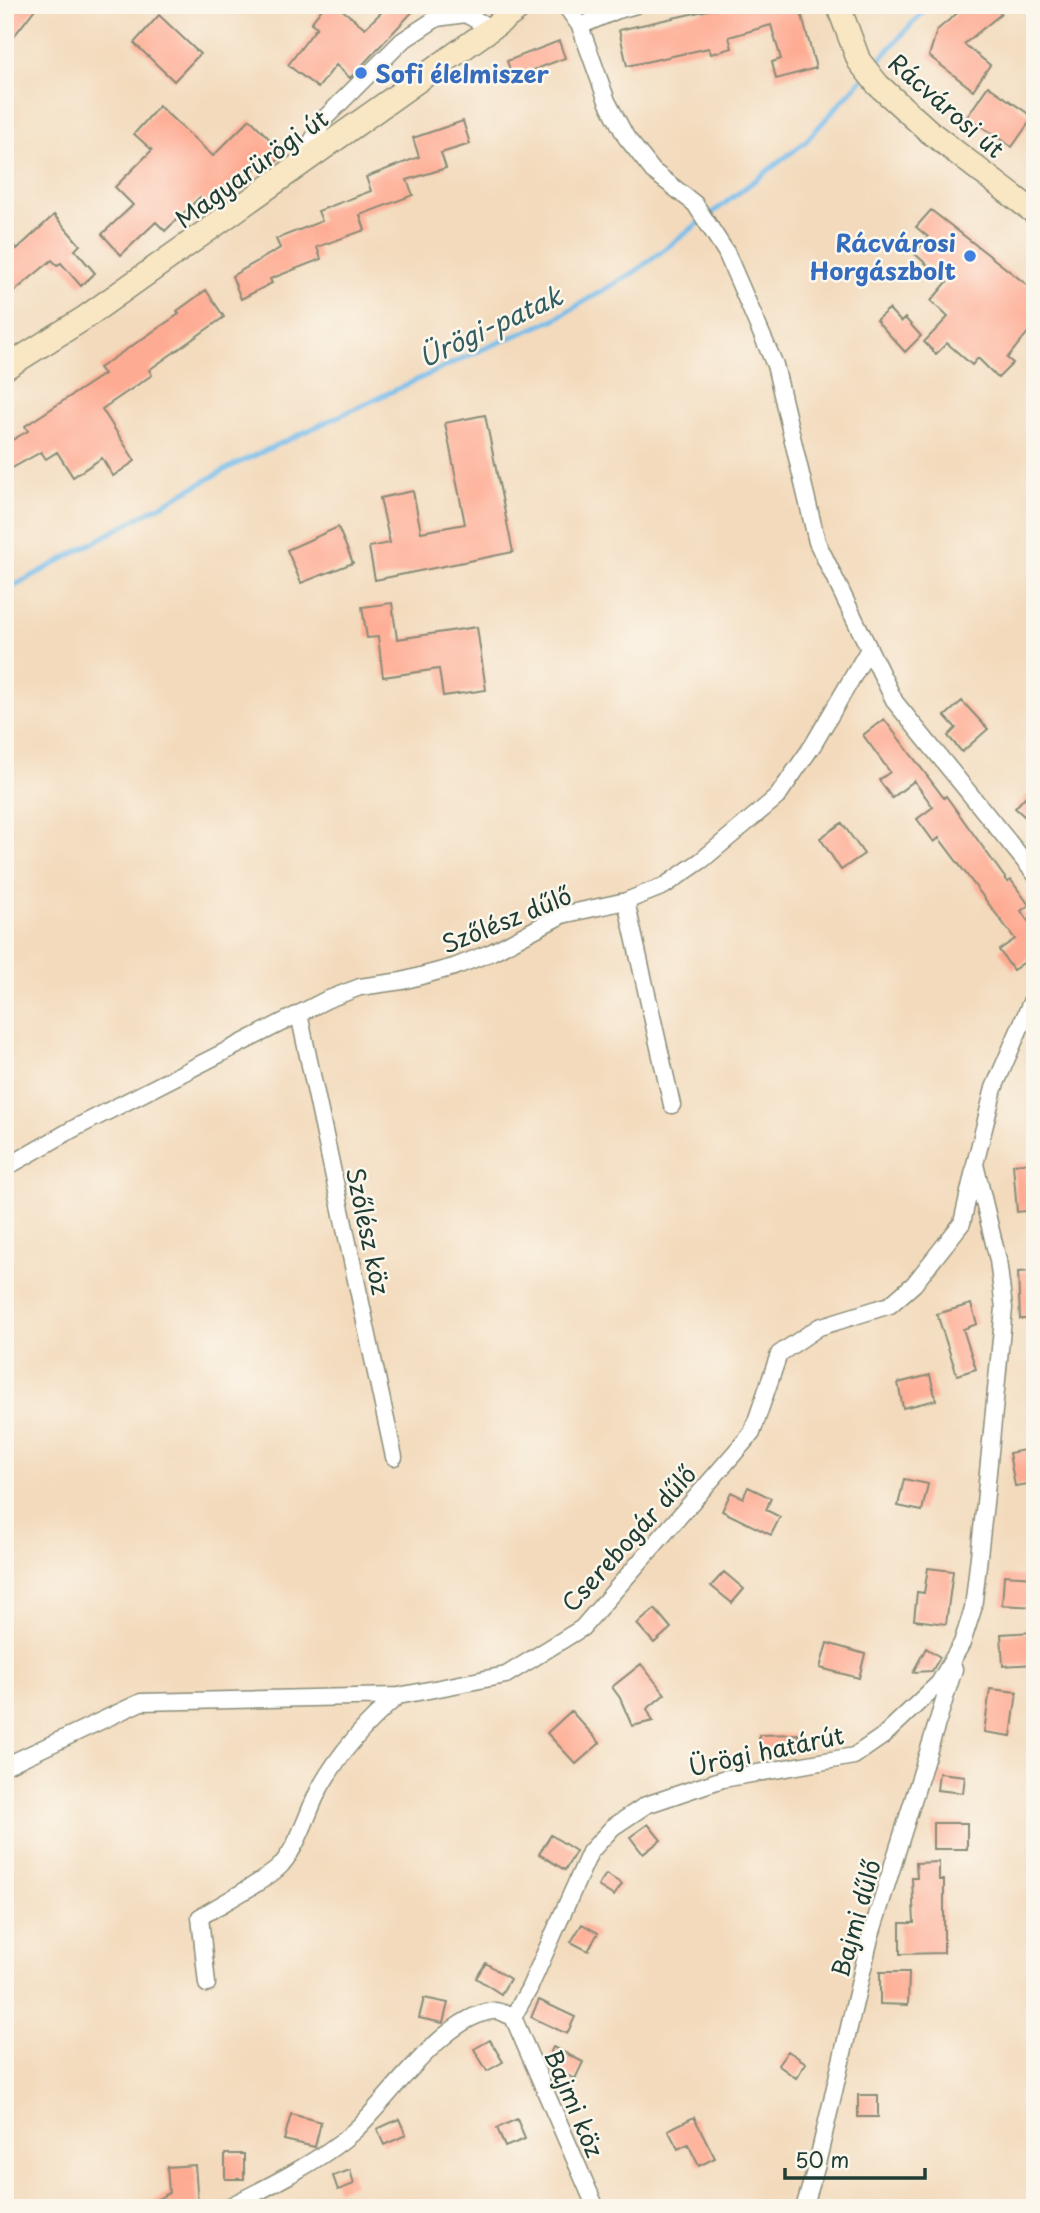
<svg xmlns="http://www.w3.org/2000/svg" width="1040" height="2213" font-family="'Playpen Sans',sans-serif">
	<style>
		.lines { fill: none; stroke-linecap: round; stroke-linejoin: round }
		.stream { stroke: #73bceb; stroke-width: 5 }
		.building { fill: #feab93 }
		.street-casing { stroke: #898c78; stroke-width: 19 }
		.secondary-casing { stroke: #898c78; stroke-width: 26 }
		.street { stroke: #fff; stroke-width: 16 }
		.secondary { stroke: #f9e7c3; stroke-width: 23 }
		.shop-dot { fill: #3f7fe0; stroke: #fbf7ec; stroke-width: 2.5 }
		.labels { text-anchor: middle; dominant-baseline: central; stroke-width: 5; stroke-linejoin: round; paint-order: stroke }
		.shop-label { font-size: 24px; font-weight: bold; fill: #366cbe; stroke: #fbf7ec; text-anchor: start }
		.street-label { font-size: 24px; fill: #1f3d34; stroke: #fbf7ec }
		.water-label { font-size: 26px; font-style: italic; fill: #345d62; stroke: #fbf7ec }
	</style>
	<rect width="100%" height="100%" fill="#fbf7ec"/>
	<filter id="ink" filterUnits="userSpaceOnUse"><feTurbulence type="fractalNoise" baseFrequency=".0143" numOctaves="2"/><feDisplacementMap in="SourceGraphic" scale="14" xChannelSelector="R" yChannelSelector="G"/><feConvolveMatrix kernelMatrix="1 2 1 2 8 2 1 2 1" color-interpolation-filters="sRGB"/></filter>
	<filter id="wash" filterUnits="userSpaceOnUse"><feTurbulence type="fractalNoise" baseFrequency=".00686" numOctaves="4" result="noise"/><feDisplacementMap in="SourceGraphic" scale="28" xChannelSelector="R" yChannelSelector="G"/><feGaussianBlur stdDeviation="1.57" result="paint"/><feColorMatrix in="noise" values="0 0 0 0 0 0 0 0 0 0 0 0 0 0 0 0 0 1.4 0 .05"/><feComposite in="paint" operator="in"/></filter>
	<g filter="url(#wash)">
		<rect width="100%" height="100%" fill="#f3dabc"/>
		<g class="lines">
			<path class="stream" d="M 873,67 L 929,5
				M 5,591 L 234,465 L 481,350 L 553,320 L 636,271 L 804,143 L 864,77"/>
		</g>
		<g id="blocks">
			<path class="building" d="M 5,5 L 38,5 L 14,36 L 5,29 Z
				M 325,5 L 336,5 L 365,28 L 389,5 L 419,5 L 350,78 L 336,65 L 318,88 L 288,65 L 317,27 L 311,23 Z
				M 731,5 L 799,5 L 816,68 L 776,79 L 772,62 L 781,59 L 771,25 L 729,37 L 732,48 L 711,54 L 709,48 L 627,66 L 619,30 Z
				M 967,5 L 994,5 L 1001,14 L 964,44 L 990,65 L 973,90 L 929,56 L 937,30 Z
				M 159,15 L 200,54 L 174,81 L 134,43 Z
				M 559,41 L 565,58 L 513,78 L 507,61 Z
				M 988,86 L 1033,117 L 1012,147 L 967,117 Z
				M 159,106 L 213,156 L 250,119 L 284,154 L 266,172 L 258,165 L 212,210 L 200,197 L 165,231 L 156,222 L 121,255 L 102,234 L 133,205 L 115,187 L 152,150 L 134,134 Z
				M 463,121 L 470,144 L 441,153 L 446,168 L 407,180 L 413,195 L 360,215 L 365,230 L 317,247 L 321,259 L 270,279 L 272,283 L 241,299 L 232,276 L 280,248 L 276,239 L 322,221 L 318,211 L 371,191 L 366,177 L 419,157 L 413,138 Z
				M 931,210 L 1035,291 L 1035,324 L 1007,358 L 1013,363 L 998,378 L 978,358 L 972,365 L 947,343 L 936,354 L 924,342 L 948,317 L 931,301 L 947,282 L 915,254 L 928,237 L 916,227 Z
				M 54,215 L 80,245 L 75,250 L 95,273 L 81,286 L 61,263 L 57,265 L 52,260 L 5,299 L 5,235 L 17,249 Z
				M 206,290 L 224,317 L 149,370 L 152,375 L 102,409 L 135,461 L 113,476 L 102,458 L 73,477 L 57,452 L 46,459 L 41,452 L 5,472 L 5,444 L 28,431 L 25,426 L 104,374 L 99,368 L 179,314 L 177,311 Z
				M 889,309 L 901,322 L 905,318 L 921,336 L 905,352 L 876,320 Z
				M 485,415 L 513,552 L 375,580 L 369,547 L 390,543 L 380,498 L 413,491 L 421,532 L 465,524 L 445,423 Z
				M 338,527 L 353,563 L 301,583 L 287,550 Z
				M 392,603 L 397,639 L 477,627 L 486,690 L 443,696 L 439,669 L 383,677 L 378,637 L 367,638 L 362,607 Z
				M 962,701 L 988,729 L 962,752 L 948,736 L 956,728 L 945,716 Z
				M 884,719 L 944,798 L 946,796 L 1008,882 L 1011,880 L 1029,905 L 1021,911 L 1035,931 L 1035,955 L 1013,970 L 999,950 L 1015,939 L 939,838 L 934,842 L 917,819 L 933,807 L 914,781 L 892,798 L 879,780 L 890,772 L 863,735 Z
				M 1035,786 L 1035,826 L 1015,808 Z
				M 842,823 L 864,854 L 841,870 L 820,838 Z
				M 1035,1162 L 1035,1210 L 1017,1212 L 1013,1164 Z
				M 1035,1271 L 1035,1319 L 1020,1319 L 1018,1272 Z
				M 971,1304 L 977,1324 L 963,1329 L 976,1369 L 957,1375 L 937,1314 Z
				M 930,1375 L 936,1400 L 903,1408 L 898,1383 Z
				M 1035,1448 L 1035,1483 L 1015,1486 L 1009,1453 Z
				M 904,1479 L 928,1484 L 922,1511 L 898,1506 Z
				M 748,1487 L 771,1498 L 766,1510 L 780,1517 L 771,1535 L 722,1511 L 731,1492 L 743,1498 Z
				M 928,1568 L 953,1571 L 946,1624 L 914,1620 L 917,1592 L 924,1593 Z
				M 724,1572 L 744,1589 L 732,1603 L 711,1586 Z
				M 1004,1575 L 1035,1577 L 1035,1607 L 1002,1605 Z
				M 655,1609 L 671,1628 L 654,1643 L 637,1624 Z
				M 1033,1632 L 1035,1664 L 1003,1666 L 1001,1634 Z
				M 827,1643 L 865,1654 L 859,1678 L 820,1668 Z
				M 926,1648 L 940,1657 L 932,1671 L 913,1672 Z
				M 641,1664 L 665,1694 L 647,1709 L 653,1721 L 632,1726 L 620,1698 L 612,1687 Z
				M 990,1689 L 1017,1692 L 1011,1736 L 984,1732 Z
				M 571,1711 L 600,1743 L 576,1764 L 547,1733 Z
				M 798,1734 L 798,1752 L 760,1753 L 759,1735 Z
				M 939,1773 L 965,1776 L 963,1793 L 937,1790 Z
				M 933,1823 L 967,1823 L 967,1849 L 933,1849 Z
				M 648,1824 L 661,1840 L 643,1854 L 630,1837 Z
				M 551,1835 L 576,1851 L 565,1870 L 539,1854 Z
				M 939,1862 L 939,1880 L 944,1880 L 944,1953 L 900,1954 L 900,1923 L 914,1923 L 912,1878 L 917,1878 L 916,1863 Z
				M 606,1874 L 622,1884 L 614,1896 L 598,1886 Z
				M 582,1924 L 598,1933 L 588,1951 L 571,1942 Z
				M 486,1963 L 510,1979 L 501,1994 L 476,1978 Z
				M 880,1972 L 909,1972 L 908,2005 L 880,2004 Z
				M 424,1998 L 448,2003 L 443,2023 L 419,2018 Z
				M 539,2000 L 575,2017 L 567,2034 L 531,2017 Z
				M 490,2040 L 503,2062 L 487,2071 L 474,2049 Z
				M 553,2047 L 583,2062 L 575,2079 L 545,2065 Z
				M 788,2051 L 806,2063 L 796,2078 L 778,2065 Z
				M 858,2095 L 878,2095 L 878,2117 L 858,2117 Z
				M 291,2114 L 321,2122 L 315,2147 L 284,2140 Z
				M 694,2117 L 715,2158 L 699,2166 L 688,2144 L 678,2149 L 668,2130 Z
				M 399,2119 L 406,2135 L 384,2145 L 377,2129 Z
				M 517,2119 L 525,2139 L 505,2147 L 497,2128 Z
				M 225,2154 L 244,2154 L 244,2179 L 225,2179 Z
				M 195,2165 L 198,2204 L 141,2208 L 169,2193 L 167,2167 Z
				M 350,2170 L 354,2184 L 338,2190 L 333,2176 Z"/>
		</g>
	</g>
	<g filter="url(#ink)">
		<use href="#blocks" fill-opacity="0" stroke="#898c78" stroke-width="2"/>
		<g class="lines">
			<defs>
				<path id="street" d="M 565,5 L 580,26 L 607,101 L 626,137 L 653,171 L 695,204 L 726,252 L 775,365 L 817,542 L 895,702 L 1035,874
					M 580,26 L 618,10 L 636,5
					M 305,161 L 312,141 L 325,118 L 402,41 L 437,18 L 465,14 L 491,28
					M 626,901 L 672,1105
					M 299,1014 L 394,1457
					M 5,1168 L 73,1129 L 326,1000 L 360,987 L 402,981 L 454,967 L 492,952 L 562,915 L 626,901 L 664,886 L 702,860 L 777,797 L 813,745 L 869,649
					M 5,1766 L 141,1702 L 398,1696 L 506,1675 L 582,1628 L 752,1433 L 779,1354 L 819,1327 L 890,1305 L 914,1284 L 962,1223 L 974,1170
					M 207,1984 L 200,1917 C 219,1905 271,1878 282,1864 C 301,1841 307,1812 321,1786 C 341,1751 367,1722 398,1696
					M 513,2017 L 596,2208
					M 226,2208 C 266,2188 322,2160 354,2131 C 389,2099 444,2016 493,2011 C 499,2010 507,2015 513,2017 L 529,1989 L 590,1852 L 613,1827 L 646,1805 L 723,1779 L 854,1756 L 883,1736 L 939,1683 L 962,1643 L 973,1609 L 985,1503 L 1004,1308 L 998,1260 L 975,1164 L 994,1088 L 1035,993
					M 804,2208 L 816,2168 L 870,1938 L 954,1669"/>
				<path id="secondary" d="M 838,5 L 859,61 L 878,85 L 931,133 L 1035,213
					M 5,368 L 83,319 L 524,5"/>
			</defs>
			<use href="#street" class="street-casing"/>
			<use href="#secondary" class="secondary-casing"/>
			<use href="#street" class="street"/>
			<use href="#secondary" class="secondary"/>
		</g>
	</g>
	<g class="shop-dot">
		<circle cx="361" cy="73" r="7"/>
		<circle cx="970" cy="256" r="7"/>
	</g>
	<g class="labels">
		<g class="shop-label">
			<text x="375" y="73">Sofi élelmiszer</text>
			<text x="956" y="242" text-anchor="end">Rácvárosi<tspan x="956" dy="28">Horgászbolt</tspan></text>
		</g>
		<g class="street-label">
			<text transform="translate(947 105) rotate(41)">Rácvárosi út</text>
			<text transform="translate(251 168) rotate(-36)">Magyarürögi út</text>
			<text transform="translate(506 919) rotate(-22)">Szőlész dűlő</text>
			<text transform="translate(369 1231) rotate(78)">Szőlész köz</text>
			<text transform="translate(628 1538) rotate(-48)">Cserebogár dűlő</text>
			<text transform="translate(766 1750) rotate(-12)">Ürögi határút</text>
			<text transform="translate(855 1918) rotate(-74)">Bajmi dűlő</text>
			<text transform="translate(575 2103) rotate(67)">Bajmi köz</text>
		</g>
		<g class="water-label">
			<text transform="translate(490 326) rotate(-25)">Ürögi-patak</text>
		</g>
	</g>
	<rect width="1040" height="2213" fill="none" stroke="#fbf7ec" stroke-width="28"/>
	<path d="M785 2168v10h140v-10" fill="none" stroke="#1f3d34" stroke-width="3.5"/>
	<text x="795" y="2168" font-size="21" fill="#1f3d34" stroke="#fbf7ec" stroke-width="5" paint-order="stroke">50 m</text>
</svg>
